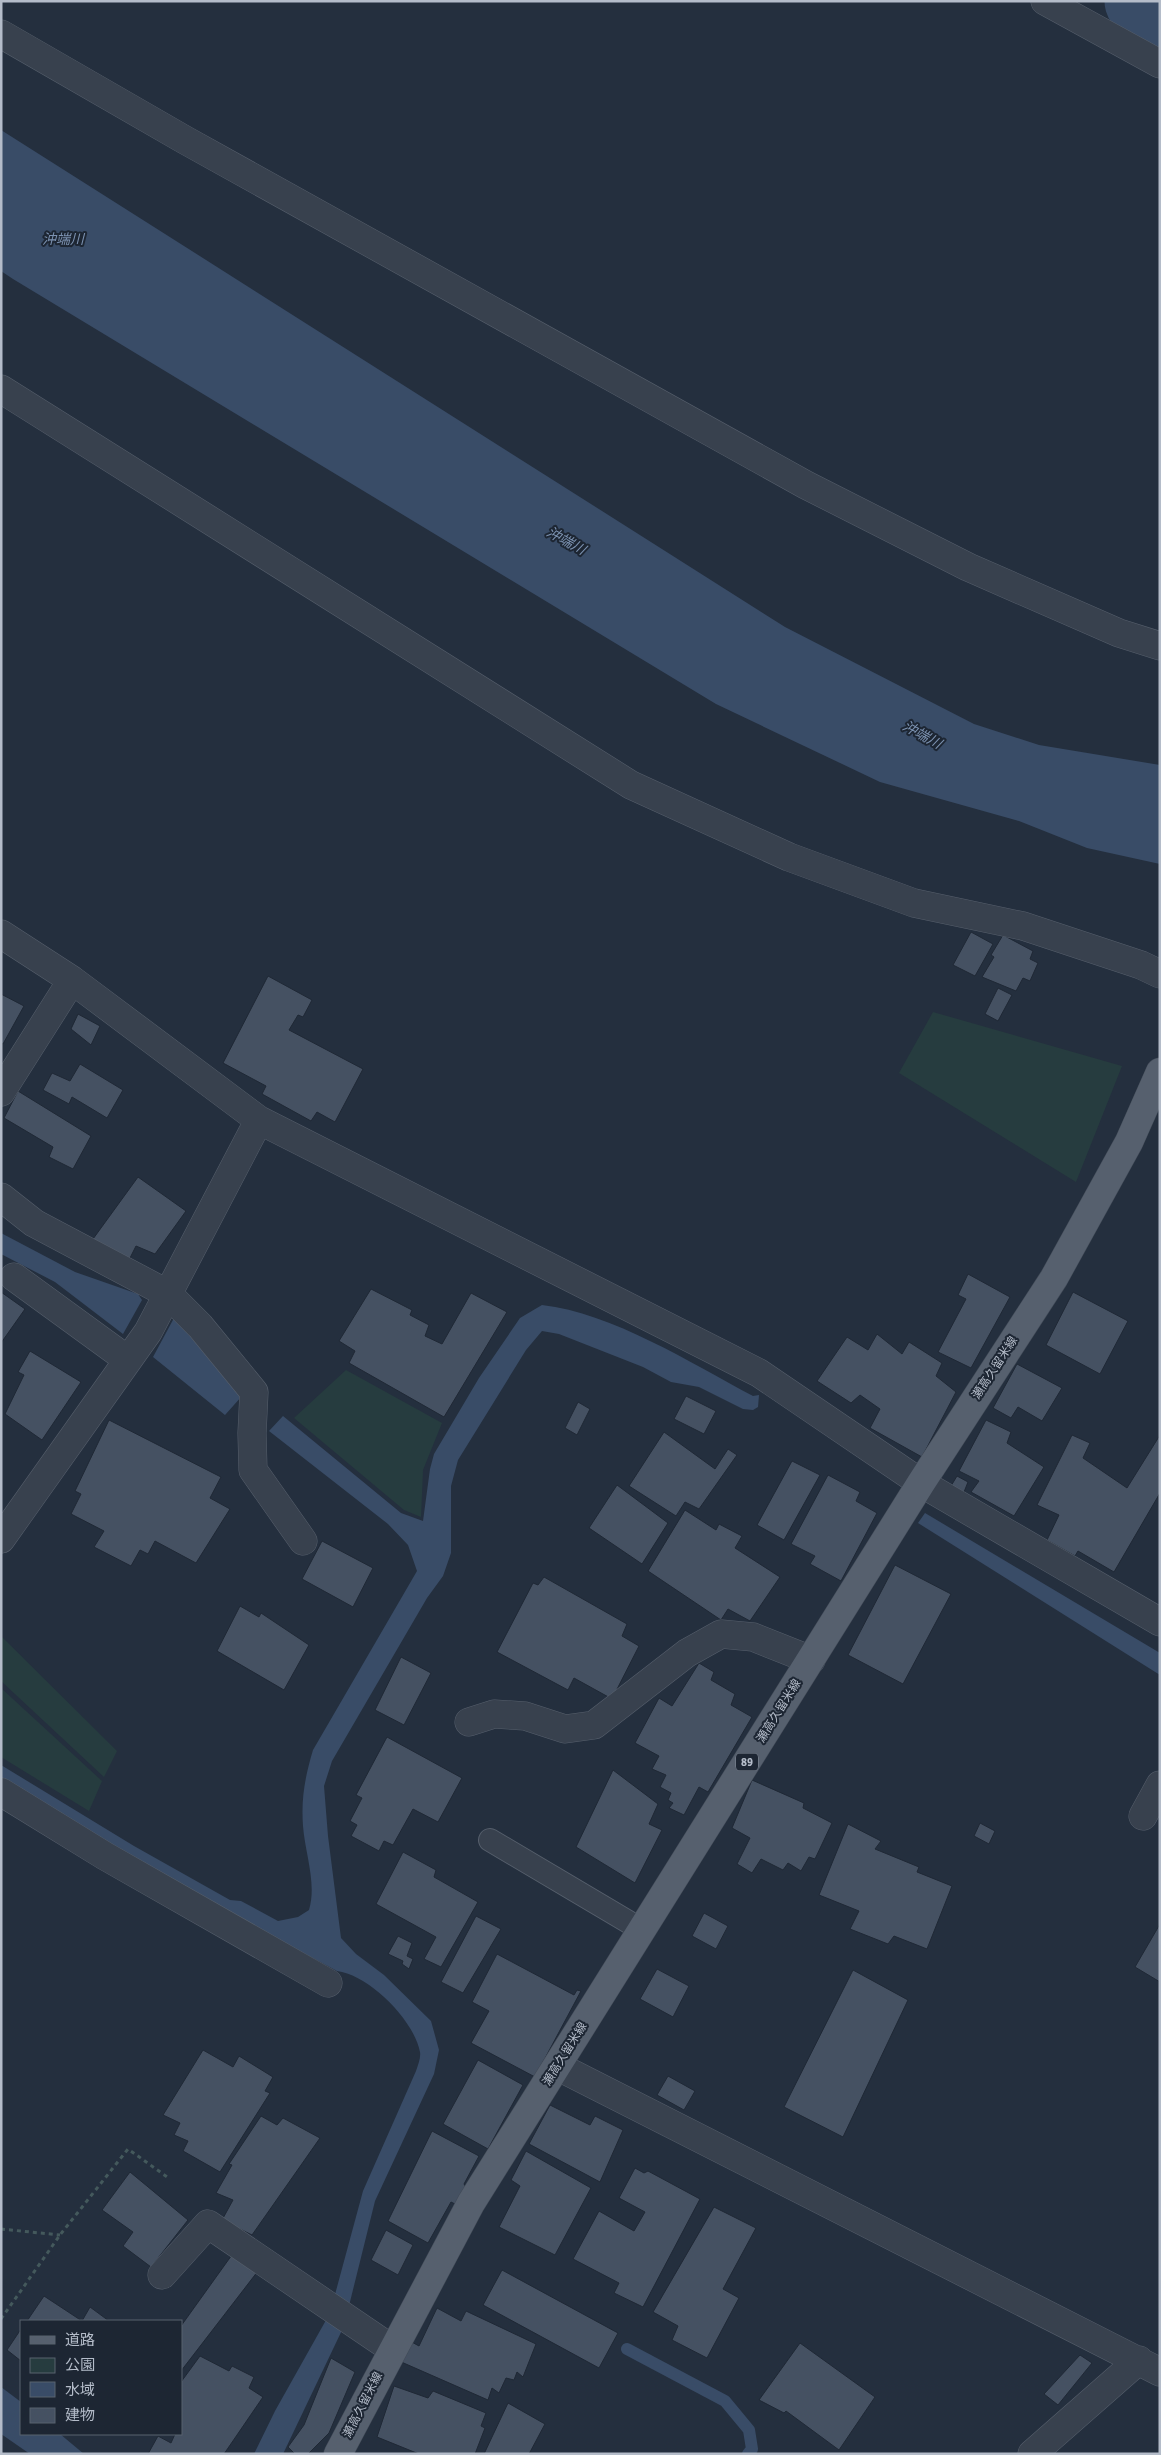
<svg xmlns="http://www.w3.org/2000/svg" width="1161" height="2455" font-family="Signika,'Noto Sans JP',sans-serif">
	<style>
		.green { fill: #263c3f }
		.water { fill: #394c67 }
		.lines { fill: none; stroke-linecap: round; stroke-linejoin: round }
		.stream { stroke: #394c67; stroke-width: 12 }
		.river { stroke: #394c67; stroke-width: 75 }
		.building { fill: #455162; stroke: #1f2835 }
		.service-casing { stroke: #565f6c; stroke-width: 24 }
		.minor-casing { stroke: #565f6c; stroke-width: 29 }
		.primary-casing { stroke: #414a57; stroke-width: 29 }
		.path { stroke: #44595c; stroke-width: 3; stroke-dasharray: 4 4; stroke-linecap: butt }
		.service { stroke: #38414e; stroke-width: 22 }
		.minor { stroke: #38414e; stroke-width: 28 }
		.primary { stroke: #56606e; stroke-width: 28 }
		.labels { text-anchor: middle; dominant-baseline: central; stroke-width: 4; stroke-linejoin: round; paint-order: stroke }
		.shield { fill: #1d2633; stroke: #878f9c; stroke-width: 1 }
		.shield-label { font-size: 11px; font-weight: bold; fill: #b4bcc9 }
		.street-label { font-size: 12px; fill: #b4bcc9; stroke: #1d2633 }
		.water-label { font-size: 14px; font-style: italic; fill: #7c92b1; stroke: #1d2633 }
	</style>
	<rect width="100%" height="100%" fill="#242f3e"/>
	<path class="green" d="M 933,1012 L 1122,1066 L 1076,1182 L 899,1073 Z
		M 346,1370 L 442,1423 L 423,1470 L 421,1517 L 404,1510 L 294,1418 Z
		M 1,1636 L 117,1751 L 104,1777 L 1,1681 Z
		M 1,1688 L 102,1781 L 89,1811 L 1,1757 Z"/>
	<path class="water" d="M 1,130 L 785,627 L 974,724 L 1039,745 L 1160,765 L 1160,864 L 1087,848 L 1019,821 L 880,782 L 716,704 L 13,279 L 1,271 Z
		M 1,1233 L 75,1272 L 138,1294 L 142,1300 L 123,1334 L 55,1282 L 1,1254 Z
		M 542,1305 C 612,1313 691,1363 753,1396 L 759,1395 L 758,1407 L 753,1410 L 743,1409 L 699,1387 L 671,1382 L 643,1367 L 559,1334 L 542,1331 L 526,1350 L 458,1460 L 451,1486 L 451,1553 L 443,1576 L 427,1598 L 332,1761 L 324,1786 L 328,1836 L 341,1938 L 356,1954 L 384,1975 L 431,2021 L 439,2050 L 434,2074 L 375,2201 L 344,2326 L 283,2454 L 254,2454 L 275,2411 L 330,2313 L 363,2191 L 416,2071 C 418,2065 421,2058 420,2052 C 414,2020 369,1975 337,1971 L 195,1895 L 1,1779 L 1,1765 L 134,1846 L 230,1900 L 241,1901 L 278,1921 L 298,1917 L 309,1910 C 317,1884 305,1853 303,1826 C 301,1798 305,1777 313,1750 L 417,1571 L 408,1545 L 388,1524 L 269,1431 L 283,1416 L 401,1513 L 423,1521 L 430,1469 L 434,1454 L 479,1378 L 520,1318 Z
		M 174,1318 L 242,1396 L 225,1415 L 153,1357 Z
		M 925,1513 L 1160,1653 L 1160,1675 L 918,1523 Z
		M 1,2387 L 21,2402 L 21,2434 L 60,2434 L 84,2454 L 30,2454 L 4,2436 L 1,2434 Z"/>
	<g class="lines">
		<path class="stream" d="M 627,2349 L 725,2401 L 749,2430 L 752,2449 L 748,2454"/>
		<path class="river" d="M 1142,1 L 1160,11"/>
	</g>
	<path class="building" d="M 971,932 L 993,944 L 975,976 L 953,965 Z
		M 1003,935 L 1033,951 L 1030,959 L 1038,963 L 1030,981 L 1023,978 L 1016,991 L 982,977 L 994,957 L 991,955 Z
		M 268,976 L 312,1000 L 303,1017 L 298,1015 L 289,1030 L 363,1069 L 335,1122 L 317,1112 L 311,1121 L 262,1094 L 266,1086 L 223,1063 Z
		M 998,988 L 1012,995 L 998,1021 L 985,1014 Z
		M 1,994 L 24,1006 L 3,1044 L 1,1043 Z
		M 78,1014 L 100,1026 L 91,1045 L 71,1029 Z
		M 80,1064 L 123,1090 L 107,1118 L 72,1097 L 69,1104 L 43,1090 L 52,1073 L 70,1081 Z
		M 18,1091 L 91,1136 L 73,1169 L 49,1157 L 53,1147 L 4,1118 Z
		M 138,1177 L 186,1211 L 155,1254 L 136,1246 L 128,1262 L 93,1239 Z
		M 968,1274 L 1010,1297 L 971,1368 L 938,1352 L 966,1299 L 958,1295 Z
		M 371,1289 L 412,1310 L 410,1315 L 429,1325 L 425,1336 L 442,1344 L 471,1293 L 507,1312 L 444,1417 L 349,1363 L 355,1351 L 339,1341 Z
		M 1,1292 L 25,1309 L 1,1343 Z
		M 1073,1292 L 1128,1321 L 1100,1374 L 1046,1345 Z
		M 877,1334 L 902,1354 L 909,1342 L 942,1363 L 936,1376 L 956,1392 L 922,1457 L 870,1428 L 880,1409 L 860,1395 L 851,1403 L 817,1381 L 847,1337 L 868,1350 Z
		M 30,1351 L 81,1382 L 42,1440 L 5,1414 L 24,1375 L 18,1372 Z
		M 1017,1364 L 1062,1388 L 1042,1421 L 1018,1407 L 1011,1418 L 993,1408 Z
		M 686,1396 L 716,1411 L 704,1434 L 674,1419 Z
		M 578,1402 L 590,1409 L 577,1435 L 565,1428 Z
		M 109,1420 L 221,1477 L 210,1498 L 230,1509 L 196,1563 L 155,1541 L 148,1554 L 140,1550 L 131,1566 L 94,1547 L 104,1531 L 71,1514 L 81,1494 L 75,1491 Z
		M 986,1420 L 1011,1432 L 1007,1443 L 1044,1467 L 1014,1516 L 971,1492 L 979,1481 L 959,1471 Z
		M 664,1432 L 715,1469 L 728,1449 L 737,1455 L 699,1509 L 685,1502 L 676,1516 L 629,1486 Z
		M 1072,1435 L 1090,1443 L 1083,1458 L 1127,1488 L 1160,1435 L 1160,1493 L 1114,1572 L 1078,1551 L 1075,1556 L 1047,1540 L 1059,1515 L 1037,1505 Z
		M 792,1461 L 820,1475 L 784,1540 L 757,1525 Z
		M 828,1475 L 860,1492 L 856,1501 L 877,1513 L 841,1581 L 810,1564 L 815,1556 L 791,1544 Z
		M 957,1476 L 968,1482 L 964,1492 L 951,1486 Z
		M 617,1485 L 668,1523 L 642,1564 L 589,1528 Z
		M 685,1510 L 716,1530 L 719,1524 L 742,1536 L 735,1548 L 780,1577 L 750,1621 L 728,1609 L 721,1620 L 648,1571 Z
		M 322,1541 L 373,1568 L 353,1607 L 302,1579 Z
		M 895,1565 L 951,1594 L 903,1684 L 848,1655 Z
		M 544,1577 L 627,1624 L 622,1636 L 639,1646 L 612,1699 L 574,1678 L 568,1690 L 497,1652 L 533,1583 L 538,1585 Z
		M 240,1606 L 259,1617 L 261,1613 L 309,1645 L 284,1690 L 217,1651 Z
		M 401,1657 L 431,1673 L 404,1725 L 375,1710 Z
		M 699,1663 L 714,1672 L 711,1680 L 735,1694 L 731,1705 L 752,1717 L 708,1792 L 699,1787 L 684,1815 L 669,1808 L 673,1803 L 668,1800 L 671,1793 L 660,1787 L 666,1775 L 652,1769 L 659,1756 L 635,1743 L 659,1698 L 672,1706 Z
		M 387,1737 L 462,1778 L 438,1822 L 413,1809 L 393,1845 L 384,1841 L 379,1851 L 351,1836 L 357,1825 L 350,1821 L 362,1798 L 356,1795 Z
		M 613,1770 L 658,1804 L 649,1824 L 662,1830 L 635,1883 L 576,1847 Z
		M 752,1780 L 804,1803 L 803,1808 L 832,1823 L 815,1859 L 809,1857 L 801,1871 L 788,1863 L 783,1870 L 761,1859 L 752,1873 L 737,1864 L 750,1838 L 732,1828 Z
		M 980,1823 L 995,1831 L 989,1844 L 974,1836 Z
		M 848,1824 L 881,1841 L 875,1849 L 919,1867 L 917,1872 L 952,1886 L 927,1949 L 894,1936 L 888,1944 L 850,1929 L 859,1911 L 819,1895 Z
		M 403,1852 L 436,1870 L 434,1877 L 478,1902 L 441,1967 L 424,1959 L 436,1937 L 376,1904 Z
		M 704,1913 L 728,1926 L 716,1949 L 692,1936 Z
		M 476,1916 L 501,1929 L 463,1993 L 441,1982 Z
		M 1160,1924 L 1160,1982 L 1135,1967 Z
		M 398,1936 L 412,1943 L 407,1956 L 413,1959 L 409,1969 L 402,1964 L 403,1961 L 388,1954 Z
		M 497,1954 L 574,1995 L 577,1990 L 581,1991 L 535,2077 L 471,2043 L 489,2011 L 472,2002 Z
		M 657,1969 L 689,1986 L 673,2017 L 640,1999 Z
		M 853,1970 L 908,2000 L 843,2137 L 784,2107 Z
		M 203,2050 L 233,2067 L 239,2056 L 273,2077 L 265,2091 L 270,2093 L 220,2172 L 183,2151 L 188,2141 L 174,2135 L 180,2123 L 163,2115 Z
		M 478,2060 L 523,2085 L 488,2149 L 443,2124 Z
		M 668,2076 L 695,2091 L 684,2110 L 657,2095 Z
		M 550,2105 L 590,2125 L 595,2116 L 623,2130 L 600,2182 L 529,2144 Z
		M 261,2116 L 277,2125 L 283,2118 L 320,2138 L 252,2235 L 222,2220 L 233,2200 L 216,2193 L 232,2165 L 229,2164 Z
		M 432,2131 L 479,2156 L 464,2184 L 466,2187 L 457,2205 L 451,2202 L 428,2243 L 388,2221 Z
		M 526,2151 L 591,2188 L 555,2255 L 499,2227 L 520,2186 L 511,2180 Z
		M 635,2168 L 644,2173 L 648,2171 L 700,2199 L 643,2307 L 614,2293 L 619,2283 L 573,2259 L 599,2211 L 634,2231 L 645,2212 L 619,2198 Z
		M 130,2172 L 188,2220 L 151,2267 L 123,2246 L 133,2232 L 102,2210 Z
		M 714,2207 L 756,2228 L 723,2289 L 739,2298 L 707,2358 L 672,2340 L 678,2326 L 653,2312 Z
		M 386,2230 L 413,2245 L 398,2275 L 371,2260 Z
		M 234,2252 L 258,2271 L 181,2371 L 181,2326 Z
		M 502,2270 L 618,2333 L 599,2368 L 483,2305 Z
		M 44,2296 L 82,2321 L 90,2307 L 109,2321 L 27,2321 Z
		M 437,2308 L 461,2321 L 466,2311 L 536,2344 L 523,2377 L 517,2372 L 514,2380 L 506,2378 L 499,2393 L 492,2388 L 488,2400 L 399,2361 L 410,2341 L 419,2346 Z
		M 21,2329 L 21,2361 L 7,2350 Z
		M 800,2343 L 875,2397 L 839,2450 L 786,2411 L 784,2413 L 759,2400 Z
		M 1080,2355 L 1092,2363 L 1058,2405 L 1044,2394 Z
		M 200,2356 L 229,2371 L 232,2366 L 254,2377 L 249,2388 L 263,2397 L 224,2454 L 148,2454 L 158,2436 L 171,2443 L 175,2434 L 181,2434 L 181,2382 Z
		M 331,2358 L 355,2372 L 329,2433 L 308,2454 L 295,2454 L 288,2447 L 304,2425 Z
		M 394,2386 L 428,2398 L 433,2391 L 486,2413 L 481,2426 L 485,2428 L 475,2454 L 419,2454 L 377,2437 Z
		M 508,2403 L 545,2424 L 529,2454 L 484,2454 Z"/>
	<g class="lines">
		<defs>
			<path id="service" d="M 490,1840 L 642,1930"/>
			<path id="minor" d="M 1045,1 L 1160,64
				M 1,34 L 185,140 L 806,485 L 968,567 L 1119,633 L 1160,646
				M 1,389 L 631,785 L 789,857 L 914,903 L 1023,926 L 1141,965 L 1160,974
				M 1,934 L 72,980 L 259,1120 L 759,1373 L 921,1483 L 1160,1622
				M 1,1092 L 72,980
				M 1,1197 L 34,1223 L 168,1294 L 200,1326 L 254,1392 L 252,1433 L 253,1470 L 303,1541
				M 14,1277 L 128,1360
				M 1,1539 L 148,1332 L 259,1120
				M 469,1722 L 494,1714 L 525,1716 L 565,1729 L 594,1725 L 687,1653 L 721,1634 L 753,1637 L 811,1660
				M 1,1792 L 105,1856 L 328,1983
				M 1143,1816 L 1160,1785
				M 557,2066 L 1160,2372
				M 162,2275 L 208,2224 L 392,2349
				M 1032,2454 L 1139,2360"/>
			<path id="primary" d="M 338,2454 L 471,2203 L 921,1483 L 1054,1278 L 1129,1142 L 1160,1072"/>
		</defs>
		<use href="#service" class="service-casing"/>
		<use href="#minor" class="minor-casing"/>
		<use href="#primary" class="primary-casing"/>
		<path class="path" d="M 1,2229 L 60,2235
			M 1,2319 L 60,2235 L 128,2149 L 170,2179"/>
		<use href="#service" class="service"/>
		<use href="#minor" class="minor"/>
		<use href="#primary" class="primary"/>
	</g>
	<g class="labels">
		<rect class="shield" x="736" y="1753.5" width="22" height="17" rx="4"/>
		<g class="shield-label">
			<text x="747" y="1762">89</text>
		</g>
		<g class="street-label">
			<text transform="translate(995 1368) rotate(-57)">瀬高久留米線</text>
			<text transform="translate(779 1711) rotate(-58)">瀬高久留米線</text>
			<text transform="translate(565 2054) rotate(-58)">瀬高久留米線</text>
			<text transform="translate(363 2405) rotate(-63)">瀬高久留米線</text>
		</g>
		<g class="water-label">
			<text x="63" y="239">沖端川</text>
			<text transform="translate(566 541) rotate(29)">沖端川</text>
			<text transform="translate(922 735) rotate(29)">沖端川</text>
		</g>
	</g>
	<rect width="1161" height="2455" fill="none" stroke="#b4bcc9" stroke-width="5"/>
	<rect x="20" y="2320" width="162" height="115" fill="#1d2633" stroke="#59626f"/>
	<rect x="30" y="2336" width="25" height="8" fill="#56606e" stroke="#59626f"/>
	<text x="65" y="2345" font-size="15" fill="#b4bcc9">道路</text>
	<rect x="30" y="2358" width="25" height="15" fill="#263c3f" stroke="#59626f"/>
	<text x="65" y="2370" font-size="15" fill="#b4bcc9">公園</text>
	<rect x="30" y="2382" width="25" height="15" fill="#394c67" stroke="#59626f"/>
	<text x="65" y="2395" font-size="15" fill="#b4bcc9">水域</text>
	<rect x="30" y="2408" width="25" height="15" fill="#455162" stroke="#59626f"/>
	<text x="65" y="2420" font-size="15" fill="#b4bcc9">建物</text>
</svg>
